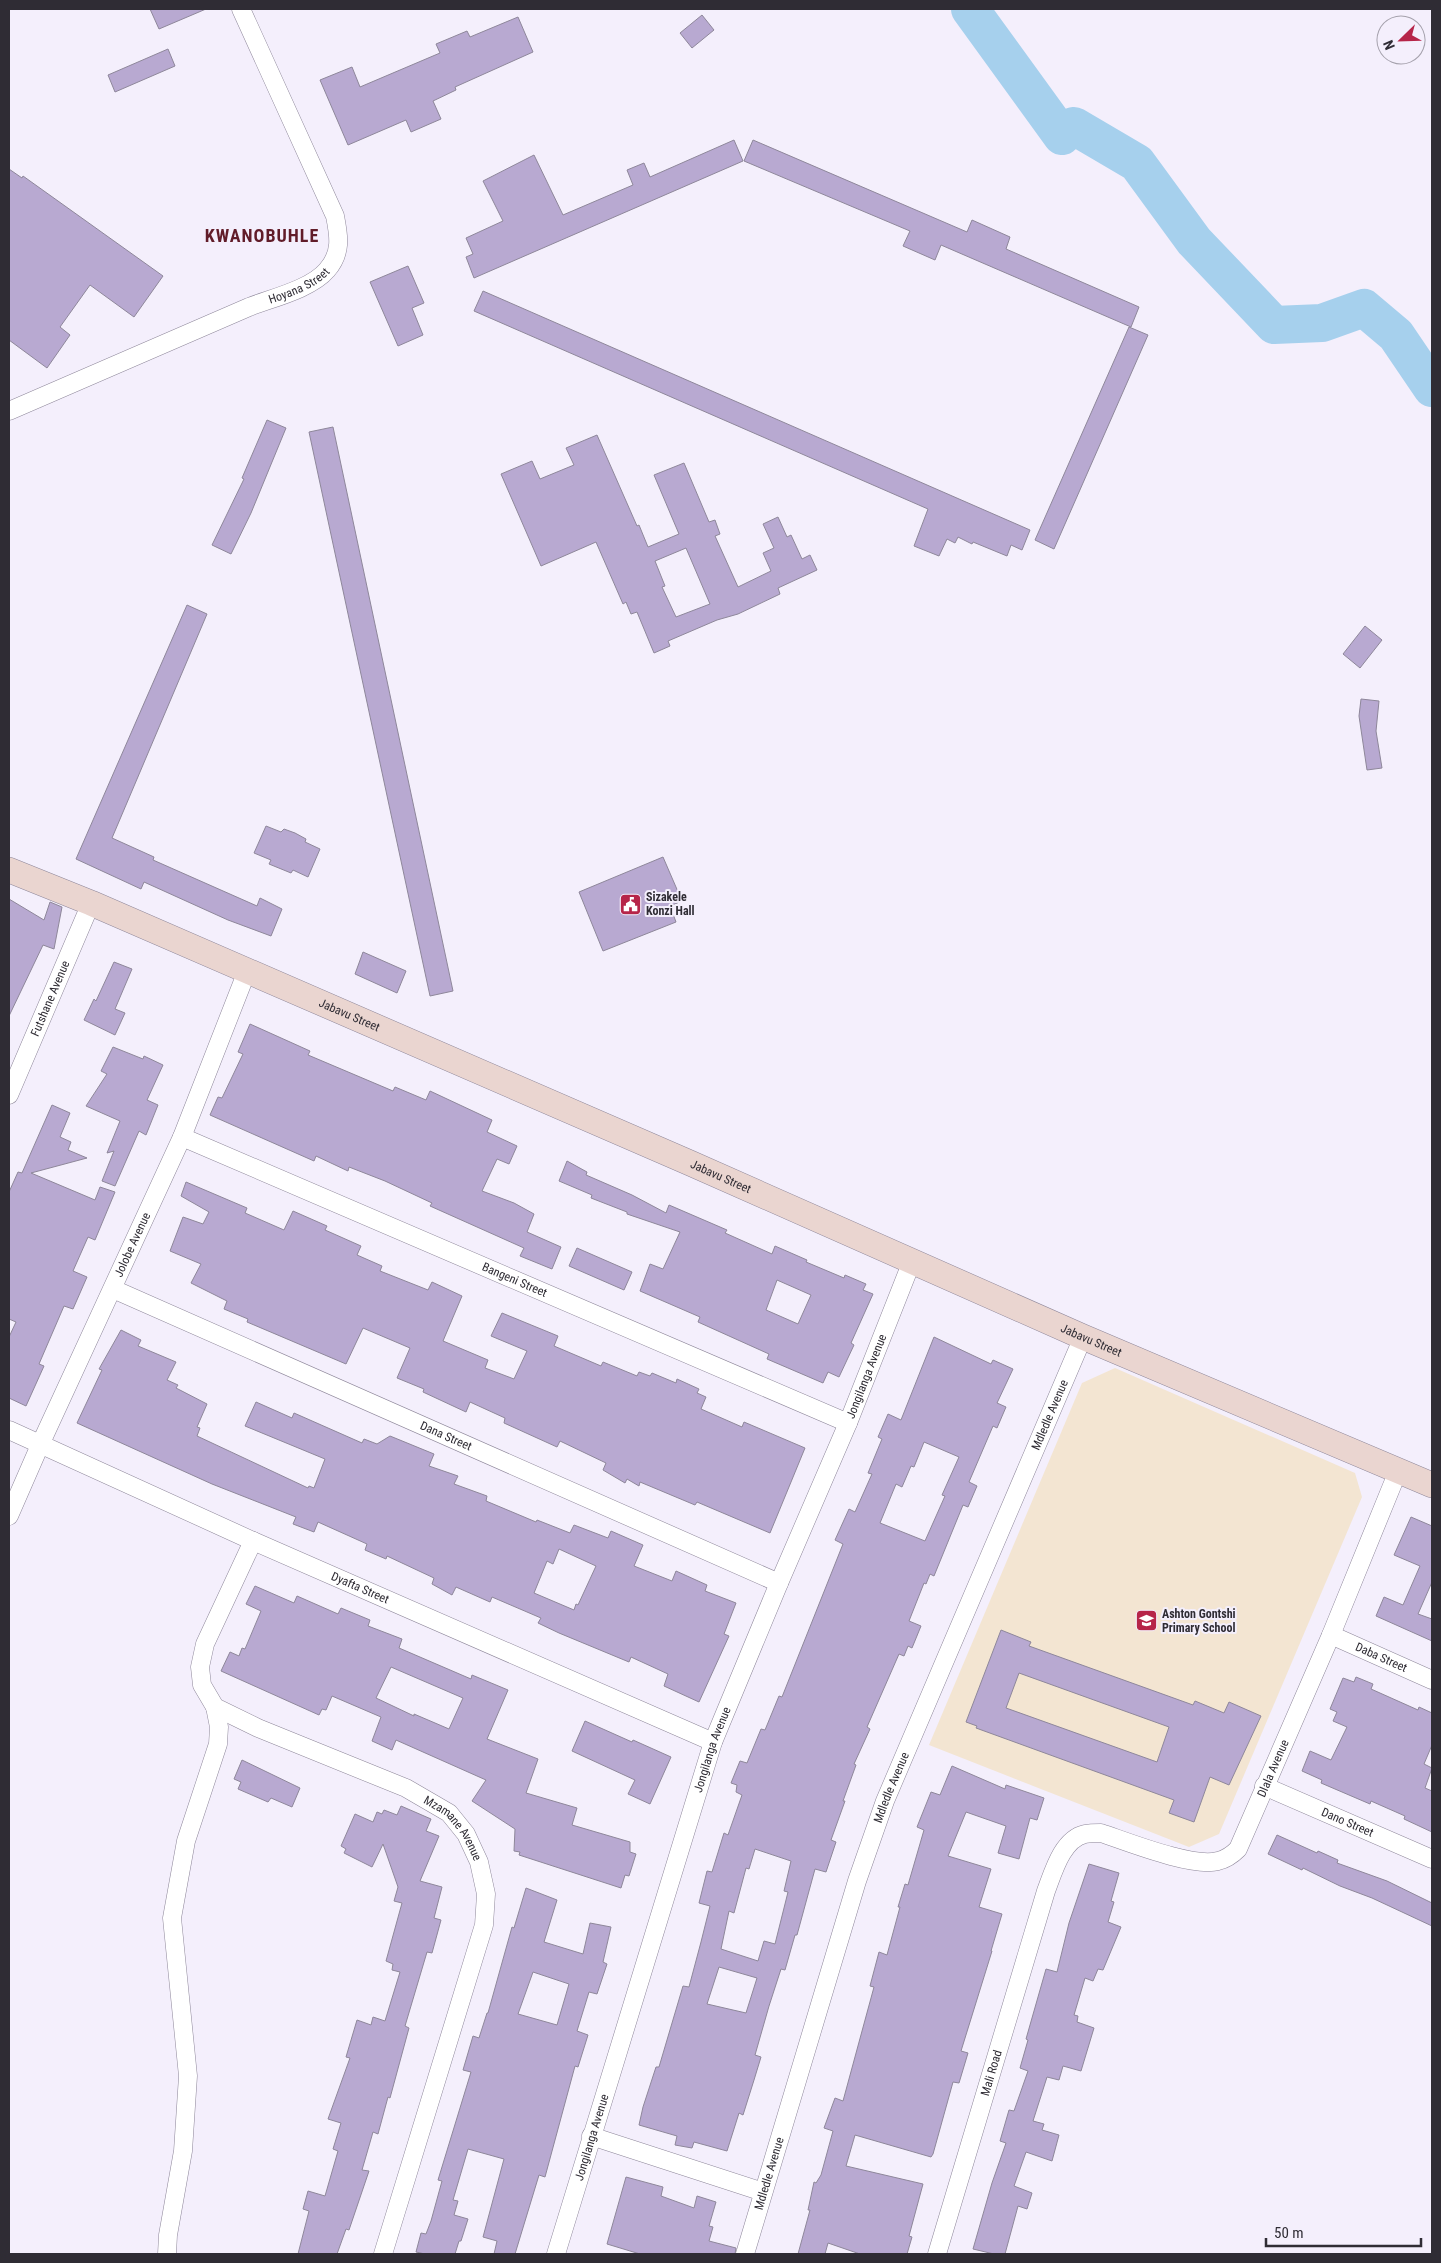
<svg xmlns="http://www.w3.org/2000/svg" width="1441" height="2263" font-family="'Roboto Condensed',sans-serif">
	<style>
		.education { fill: #f3e5d2 }
		.lines { fill: none; stroke-linecap: round; stroke-linejoin: round }
		.river { stroke: #a6d0ed; stroke-width: 38 }
		.building { fill: #b8a9d1; stroke: #8e879a; fill-rule: evenodd }
		.street-casing { stroke: #8e879a; stroke-width: 19 }
		.secondary-casing { stroke: #8e879a; stroke-width: 26 }
		.street { stroke: #fff; stroke-width: 18 }
		.secondary { stroke: #ead5d0; stroke-width: 25 }
		.labels { text-anchor: middle; dominant-baseline: central; stroke-width: 4; stroke-linejoin: round; paint-order: stroke }
		.street-label { font-size: 12px; fill: #2f2c34; stroke: #f4effc }
		.poi-label { font-size: 12px; font-weight: bold; fill: #2f2c34; stroke: #f4effc; text-anchor: start }
		.district-label { font-size: 18px; font-weight: bold; letter-spacing: 1px; fill: #611c29; stroke: #f4effc }
	</style>
	<rect width="100%" height="100%" fill="#f4effc"/>
	<path class="education" d="M 1115,1368 L 1355,1473 L 1362,1497 L 1219,1834 L 1189,1847 L 929,1745 L 1082,1383 Z"/>
	<g class="lines">
		<path class="river" d="M 970,9 L 1062,136 L 1074,126 L 1137,163 L 1194,241 L 1274,325 L 1322,323 L 1364,308 L 1396,335 L 1432,388"/>
	</g>
	<path class="building" d="M 150,9 L 206,9 L 159,29 Z
		M 702,15 L 714,30 L 692,48 L 680,33 Z
		M 518,17 L 533,52 L 455,87 L 456,90 L 433,101 L 441,119 L 411,132 L 406,120 L 348,145 L 320,80 L 352,67 L 360,87 L 440,53 L 436,44 L 467,31 L 470,37 Z
		M 168,49 L 175,66 L 115,92 L 108,75 Z
		M 734,140 L 743,161 L 474,278 L 466,257 L 473,254 L 466,238 L 503,221 L 483,181 L 534,155 L 563,215 L 633,185 L 627,170 L 644,163 L 650,177 Z
		M 753,140 L 967,232 L 972,220 L 1010,237 L 1006,249 L 1139,307 L 1131,327 L 941,245 L 935,260 L 903,246 L 910,231 L 744,161 Z
		M 9,169 L 22,178 L 23,176 L 163,276 L 134,317 L 90,285 L 60,327 L 70,335 L 47,368 L 9,340 Z
		M 408,266 L 424,303 L 412,308 L 423,335 L 398,346 L 370,282 Z
		M 483,291 L 1030,530 L 1022,550 L 1011,545 L 1007,556 L 973,542 L 972,544 L 958,537 L 955,543 L 947,539 L 939,556 L 914,546 L 928,509 L 474,311 Z
		M 1129,327 L 1148,335 L 1054,549 L 1035,540 Z
		M 267,420 L 286,428 L 251,513 L 231,554 L 212,545 L 244,479 L 242,478 Z
		M 333,427 L 453,991 L 430,996 L 309,432 Z
		M 597,435 L 637,526 L 639,525 L 648,547 L 679,534 L 654,475 L 684,463 L 709,522 L 715,520 L 720,534 L 715,536 L 738,587 L 771,571 L 763,553 L 774,548 L 763,524 L 778,517 L 787,537 L 791,535 L 802,559 L 810,555 L 817,570 L 778,588 L 780,594 L 738,614 L 717,620 L 668,641 L 670,646 L 654,653 L 637,612 L 631,614 L 626,602 L 623,604 L 596,542 L 541,566 L 501,474 L 532,461 L 540,479 L 574,465 L 566,448 ZM 686,548 L 710,604 L 676,617 L 662,587 L 665,586 L 655,561 Z
		M 187,605 L 207,614 L 112,838 L 154,857 L 153,860 L 257,906 L 260,898 L 282,909 L 271,936 L 228,920 L 144,882 L 141,889 L 76,859 Z
		M 1365,626 L 1382,640 L 1360,668 L 1343,654 Z
		M 1361,699 L 1379,701 L 1376,731 L 1382,768 L 1367,770 L 1359,716 Z
		M 266,826 L 281,832 L 284,829 L 295,833 L 306,839 L 305,842 L 320,849 L 308,877 L 293,870 L 291,873 L 269,864 L 271,860 L 254,853 Z
		M 663,857 L 682,901 L 670,906 L 676,922 L 603,951 L 579,892 Z
		M 9,899 L 44,920 L 50,902 L 62,907 L 54,949 L 43,945 L 9,1016 Z
		M 363,952 L 406,971 L 397,993 L 355,974 Z
		M 114,962 L 132,969 L 115,1009 L 125,1013 L 115,1035 L 84,1020 L 94,999 L 96,1001 Z
		M 250,1024 L 310,1051 L 308,1055 L 393,1091 L 395,1087 L 426,1100 L 430,1091 L 492,1120 L 487,1132 L 517,1146 L 509,1164 L 497,1159 L 482,1191 L 514,1203 L 534,1214 L 527,1232 L 561,1247 L 552,1269 L 520,1256 L 524,1248 L 430,1206 L 432,1203 L 385,1181 L 349,1167 L 348,1171 L 316,1156 L 314,1161 L 210,1115 L 218,1097 L 222,1098 L 243,1054 L 238,1052 Z
		M 113,1047 L 143,1059 L 144,1056 L 163,1065 L 147,1100 L 158,1105 L 146,1135 L 139,1131 L 115,1186 L 102,1181 L 114,1151 L 107,1153 L 120,1121 L 86,1106 L 107,1074 L 101,1071 Z
		M 52,1105 L 70,1113 L 60,1137 L 71,1142 L 68,1150 L 87,1158 L 31,1173 L 95,1200 L 100,1187 L 115,1192 L 95,1240 L 88,1237 L 73,1271 L 87,1277 L 73,1309 L 64,1306 L 39,1364 L 44,1366 L 26,1406 L 9,1398 L 9,1337 L 16,1322 L 9,1319 L 9,1192 L 18,1172 L 22,1173 Z
		M 567,1161 L 587,1172 L 586,1175 L 632,1195 L 666,1213 L 669,1205 L 727,1230 L 725,1233 L 772,1254 L 775,1246 L 807,1260 L 806,1262 L 844,1278 L 845,1275 L 866,1284 L 863,1290 L 873,1294 L 851,1343 L 854,1345 L 839,1377 L 828,1372 L 823,1383 L 767,1359 L 769,1354 L 698,1322 L 700,1317 L 640,1291 L 650,1264 L 663,1269 L 680,1232 L 627,1214 L 627,1212 L 591,1198 L 592,1195 L 559,1181 ZM 777,1280 L 811,1295 L 798,1324 L 766,1310 Z
		M 186,1182 L 247,1208 L 245,1213 L 284,1230 L 293,1211 L 327,1226 L 325,1230 L 361,1246 L 357,1255 L 382,1266 L 380,1271 L 428,1290 L 432,1282 L 462,1296 L 443,1341 L 488,1360 L 485,1368 L 514,1379 L 527,1351 L 491,1336 L 502,1313 L 558,1336 L 554,1346 L 601,1366 L 603,1362 L 637,1376 L 639,1372 L 650,1376 L 652,1373 L 676,1383 L 677,1379 L 699,1389 L 697,1393 L 706,1397 L 701,1409 L 742,1427 L 744,1422 L 805,1448 L 770,1533 L 697,1502 L 695,1505 L 640,1482 L 639,1486 L 627,1479 L 625,1483 L 603,1470 L 606,1463 L 560,1441 L 557,1447 L 504,1423 L 505,1418 L 470,1402 L 466,1412 L 423,1392 L 424,1389 L 397,1378 L 410,1348 L 363,1328 L 346,1364 L 247,1322 L 248,1319 L 224,1309 L 227,1301 L 191,1283 L 201,1264 L 170,1251 L 183,1217 L 203,1224 L 209,1212 L 181,1196 Z
		M 577,1248 L 632,1272 L 624,1290 L 569,1266 Z
		M 121,1330 L 141,1340 L 138,1346 L 176,1362 L 167,1380 L 178,1385 L 176,1388 L 207,1404 L 197,1427 L 200,1428 L 197,1436 L 308,1488 L 309,1486 L 314,1488 L 325,1459 L 245,1426 L 256,1402 L 292,1418 L 294,1413 L 362,1443 L 364,1439 L 377,1444 L 390,1436 L 434,1454 L 429,1466 L 458,1476 L 454,1484 L 487,1496 L 486,1501 L 536,1522 L 537,1520 L 570,1533 L 574,1525 L 608,1538 L 611,1531 L 643,1545 L 634,1566 L 672,1581 L 676,1571 L 707,1585 L 705,1591 L 736,1603 L 724,1634 L 729,1636 L 699,1702 L 664,1686 L 668,1674 L 631,1657 L 629,1662 L 559,1633 L 538,1623 L 541,1618 L 492,1597 L 490,1602 L 456,1587 L 452,1595 L 432,1584 L 434,1578 L 387,1556 L 386,1559 L 365,1550 L 367,1544 L 318,1522 L 314,1532 L 293,1524 L 296,1517 L 212,1484 L 77,1423 L 102,1370 L 99,1369 ZM 559,1549 L 596,1566 L 578,1605 L 576,1604 L 574,1610 L 534,1593 L 547,1561 L 553,1564 Z
		M 934,1337 L 991,1364 L 993,1360 L 1013,1369 L 997,1403 L 1006,1407 L 997,1428 L 993,1426 L 969,1482 L 977,1486 L 968,1507 L 963,1505 L 934,1576 L 930,1574 L 926,1584 L 924,1583 L 909,1621 L 921,1626 L 912,1648 L 908,1646 L 904,1656 L 899,1654 L 867,1727 L 870,1729 L 854,1764 L 856,1765 L 843,1801 L 845,1801 L 831,1840 L 836,1842 L 826,1872 L 815,1869 L 797,1935 L 795,1935 L 785,1970 L 781,1969 L 769,2006 L 755,2055 L 761,2057 L 754,2080 L 743,2115 L 739,2113 L 727,2151 L 694,2142 L 692,2148 L 675,2145 L 677,2136 L 639,2125 L 643,2107 L 656,2067 L 659,2067 L 683,1986 L 689,1987 L 701,1942 L 710,1906 L 699,1903 L 707,1871 L 712,1872 L 724,1833 L 728,1835 L 742,1795 L 736,1792 L 737,1785 L 731,1783 L 740,1761 L 747,1763 L 761,1729 L 765,1730 L 779,1696 L 782,1697 L 843,1544 L 835,1540 L 849,1509 L 855,1512 L 872,1474 L 868,1473 L 882,1439 L 878,1437 L 888,1414 L 901,1420 ZM 924,1442 L 959,1457 L 942,1495 L 945,1496 L 925,1541 L 880,1523 L 896,1484 L 902,1487 L 911,1466 L 914,1467 ZM 755,1849 L 791,1861 L 784,1891 L 788,1892 L 775,1944 L 764,1941 L 758,1961 L 721,1949 L 729,1911 L 734,1913 L 746,1868 L 749,1869 ZM 719,1967 L 757,1978 L 746,2013 L 707,2004 Z
		M 1411,1517 L 1432,1526 L 1432,1582 L 1418,1614 L 1432,1619 L 1432,1641 L 1376,1616 L 1384,1597 L 1403,1605 L 1420,1566 L 1394,1555 Z
		M 255,1586 L 294,1603 L 297,1596 L 338,1614 L 341,1608 L 370,1620 L 368,1626 L 402,1639 L 399,1648 L 471,1679 L 472,1675 L 508,1690 L 487,1739 L 538,1759 L 526,1793 L 577,1808 L 572,1825 L 630,1842 L 630,1852 L 636,1854 L 629,1876 L 625,1875 L 621,1888 L 519,1855 L 520,1852 L 514,1851 L 515,1829 L 472,1801 L 486,1780 L 396,1740 L 392,1750 L 372,1741 L 381,1717 L 332,1696 L 326,1710 L 322,1709 L 319,1715 L 221,1671 L 230,1652 L 239,1656 L 242,1648 L 245,1649 L 261,1611 L 246,1604 ZM 391,1667 L 463,1698 L 449,1729 L 414,1714 L 414,1716 L 376,1698 Z
		M 1001,1630 L 1031,1642 L 1029,1646 L 1193,1705 L 1195,1701 L 1224,1713 L 1229,1702 L 1261,1716 L 1229,1785 L 1210,1777 L 1194,1822 L 1169,1813 L 1174,1800 L 976,1728 L 977,1726 L 966,1722 ZM 1019,1673 L 1169,1727 L 1157,1762 L 1006,1708 Z
		M 1356,1677 L 1373,1684 L 1371,1689 L 1418,1710 L 1419,1707 L 1432,1713 L 1432,1745 L 1424,1764 L 1432,1768 L 1425,1788 L 1432,1791 L 1432,1832 L 1404,1819 L 1405,1816 L 1371,1801 L 1370,1804 L 1321,1783 L 1322,1780 L 1302,1771 L 1310,1751 L 1331,1760 L 1347,1727 L 1333,1721 L 1337,1712 L 1330,1709 L 1343,1678 L 1354,1682 Z
		M 585,1721 L 632,1742 L 633,1740 L 671,1757 L 650,1804 L 628,1794 L 635,1780 L 572,1751 Z
		M 242,1760 L 300,1788 L 292,1807 L 271,1798 L 268,1802 L 238,1789 L 241,1782 L 234,1779 Z
		M 952,1766 L 1005,1789 L 1006,1785 L 1044,1798 L 1037,1820 L 1030,1818 L 1019,1859 L 998,1853 L 1006,1826 L 966,1812 L 948,1856 L 991,1869 L 979,1907 L 1002,1914 L 991,1951 L 992,1951 L 961,2051 L 968,2053 L 959,2083 L 953,2082 L 933,2154 L 931,2157 L 855,2135 L 846,2166 L 923,2184 L 909,2236 L 912,2237 L 907,2254 L 860,2254 L 828,2243 L 825,2254 L 798,2254 L 810,2210 L 808,2210 L 814,2182 L 816,2183 L 821,2175 L 833,2131 L 824,2128 L 835,2098 L 843,2101 L 874,1987 L 870,1986 L 879,1952 L 887,1955 L 900,1907 L 898,1907 L 905,1884 L 908,1885 L 924,1830 L 917,1827 L 931,1792 L 940,1795 Z
		M 401,1806 L 431,1819 L 426,1831 L 439,1836 L 420,1881 L 442,1887 L 434,1918 L 441,1920 L 432,1953 L 427,1952 L 405,2026 L 409,2028 L 390,2098 L 388,2097 L 378,2134 L 373,2132 L 362,2170 L 369,2171 L 349,2230 L 346,2229 L 337,2254 L 298,2254 L 309,2211 L 303,2209 L 308,2191 L 325,2196 L 338,2151 L 333,2149 L 341,2123 L 328,2119 L 350,2058 L 346,2057 L 357,2020 L 371,2025 L 373,2017 L 385,2021 L 400,1972 L 392,1970 L 393,1964 L 386,1961 L 402,1903 L 394,1901 L 398,1887 L 383,1844 L 372,1867 L 344,1853 L 346,1849 L 341,1846 L 355,1814 L 373,1822 L 377,1812 L 382,1814 L 384,1810 L 397,1815 Z
		M 1277,1835 L 1317,1853 L 1318,1851 L 1338,1860 L 1337,1863 L 1387,1881 L 1432,1903 L 1432,1926 L 1372,1898 L 1340,1886 L 1303,1868 L 1302,1870 L 1268,1854 Z
		M 1089,1864 L 1119,1873 L 1111,1901 L 1114,1902 L 1108,1922 L 1121,1927 L 1103,1970 L 1098,1969 L 1093,1981 L 1085,1978 L 1074,2015 L 1078,2016 L 1077,2022 L 1094,2028 L 1081,2071 L 1063,2066 L 1059,2080 L 1047,2077 L 1033,2121 L 1044,2124 L 1042,2130 L 1059,2135 L 1052,2161 L 1026,2152 L 1014,2186 L 1032,2193 L 1027,2209 L 1018,2206 L 1005,2254 L 994,2254 L 973,2249 L 992,2183 L 1006,2143 L 1000,2141 L 1009,2110 L 1014,2111 L 1028,2071 L 1020,2068 L 1028,2040 L 1026,2039 L 1046,1969 L 1057,1972 L 1069,1923 Z
		M 526,1888 L 557,1900 L 544,1942 L 583,1954 L 590,1923 L 611,1927 L 603,1962 L 607,1964 L 597,1994 L 589,1992 L 577,2031 L 588,2035 L 578,2067 L 575,2066 L 545,2177 L 539,2175 L 515,2254 L 494,2254 L 497,2241 L 483,2237 L 504,2159 L 468,2149 L 453,2200 L 458,2201 L 454,2215 L 468,2219 L 461,2241 L 459,2241 L 455,2254 L 425,2254 L 416,2252 L 421,2233 L 426,2234 L 431,2221 L 442,2181 L 438,2180 L 471,2072 L 463,2070 L 473,2036 L 479,2038 L 487,2013 L 488,2013 L 512,1927 L 514,1928 ZM 533,1972 L 569,1984 L 557,2025 L 518,2014 Z
		M 626,2177 L 663,2187 L 661,2196 L 694,2208 L 697,2196 L 716,2202 L 709,2226 L 713,2227 L 709,2241 L 736,2248 L 735,2254 L 640,2254 L 607,2244 Z"/>
	<g class="lines">
		<defs>
			<g id="street">
				<path id="s1" d="M 9,411 C 89,376 169,341 249,307 C 272,298 311,289 327,270 C 342,253 339,236 335,216 L 241,9"/>
				<path id="s2" d="M 9,1095 L 91,903"/>
				<path id="s3" d="M 182,1137 L 848,1423"/>
				<path id="s4" d="M 113,1289 L 779,1583"/>
				<path id="s5" d="M 9,1430 L 253,1541 L 713,1742"/>
				<path id="s6" d="M 9,1516 L 40,1445 L 182,1137 L 247,971"/>
				<path id="s7" d="M 253,1541 L 205,1644 L 200,1667 L 202,1685 L 215,1707 L 258,1728 L 406,1788 L 449,1813 L 466,1834 L 479,1862 L 486,1894 L 484,1925 L 383,2254"/>
				<path id="s8" d="M 1331,1635 L 1432,1680"/>
				<path id="s9" d="M 1264,1786 L 1432,1859"/>
				<path d="M 591,2136 L 763,2192"/>
				<path d="M 167,2254 L 168,2235 L 183,2151 L 188,2076 L 172,1918 L 186,1841 L 218,1744 L 219,1727 L 215,1707"/>
				<path id="s10" d="M 556,2254 L 713,1742 L 779,1583 L 848,1423 L 912,1261"/>
				<path id="s11" d="M 745,2254 L 857,1881 L 885,1801 L 1083,1337"/>
				<path id="s12" d="M 937,2254 L 1046,1891 C 1053,1873 1062,1839 1085,1834 C 1090,1833 1096,1833 1101,1833 C 1128,1842 1193,1868 1218,1861 C 1227,1859 1232,1855 1238,1849 L 1331,1635 L 1398,1471"/>
			</g>
			<g id="secondary">
				<path id="s13" d="M 9,870 L 91,903 L 690,1163 L 1083,1337 L 1432,1485"/>
			</g>
		</defs>
		<use href="#street" class="street-casing"/>
		<use href="#secondary" class="secondary-casing"/>
		<use href="#street" class="street"/>
		<use href="#secondary" class="secondary"/>
	</g>
	<defs>
		<symbol id="civic-square" viewBox="-11 -11 22 22"><rect x="-9" y="-9" width="18" height="18" rx="4" fill="#b62549" stroke="#f4effc"/><path d="M-.6-6.5H3V-4.5H.6V-3L4-1V1h2V6H-6V1h2V-1L-.6-3ZM-1.2 2.5V6h2.4V2.5Z" fill="#fff"/></symbol>
		<symbol id="school-square" viewBox="-11 -11 22 22"><rect x="-9" y="-9" width="18" height="18" rx="4" fill="#b62549" stroke="#f4effc"/><path d="M0-5L7-2L0 1L-7-2ZM-4 1L0 2.5L4 1V4Q0 6-4 4Z" fill="#fff"/></symbol>
	</defs>
	<g fill-rule="evenodd">
		<use href="#civic-square" x="618" y="892" width="25" height="25"/>
		<use href="#school-square" x="1134" y="1608" width="25" height="25"/>
	</g>
	<g class="labels">
		<g class="street-label">
			<text stroke="none"><textPath href="#s1" startOffset="316">Hoyana Street</textPath></text>
			<text stroke="none"><textPath href="#s2" startOffset="105">Futshane Avenue</textPath></text>
			<text stroke="none"><textPath href="#s13" startOffset="370">Jabavu Street</textPath></text>
			<text stroke="none"><textPath href="#s13" startOffset="775">Jabavu Street</textPath></text>
			<text stroke="none"><textPath href="#s6" startOffset="298">Jolobe Avenue</textPath></text>
			<text stroke="none"><textPath href="#s3" startOffset="362">Bangeni Street</textPath></text>
			<text stroke="none"><textPath href="#s13" startOffset="1180">Jabavu Street</textPath></text>
			<text stroke="none"><textPath href="#s10" startOffset="932">Jongilanga Avenue</textPath></text>
			<text stroke="none"><textPath href="#s11" startOffset="894">Mdledle Avenue</textPath></text>
			<text stroke="none"><textPath href="#s4" startOffset="364">Dana Street</textPath></text>
			<text stroke="none"><textPath href="#s5" startOffset="385">Dyafta Street</textPath></text>
			<text stroke="none"><textPath href="#s8" startOffset="55">Daba Street</textPath></text>
			<text stroke="none"><textPath href="#s10" startOffset="528">Jongilanga Avenue</textPath></text>
			<text stroke="none"><textPath href="#s12" startOffset="700">Dlala Avenue</textPath></text>
			<text stroke="none"><textPath href="#s11" startOffset="489">Mdledle Avenue</textPath></text>
			<text stroke="none"><textPath href="#s9" startOffset="91">Dano Street</textPath></text>
			<text stroke="none"><textPath href="#s7" startOffset="452">Mzamane Avenue</textPath></text>
			<text stroke="none"><textPath href="#s12" startOffset="189">Mali Road</textPath></text>
			<text stroke="none"><textPath href="#s10" startOffset="122">Jongilanga Avenue</textPath></text>
			<text stroke="none"><textPath href="#s11" startOffset="84">Mdledle Avenue</textPath></text>
		</g>
		<g class="poi-label">
			<text x="646" y="897">Sizakele<tspan x="646" dy="14">Konzi Hall</tspan></text>
			<text x="1162" y="1614">Ashton Gontshi<tspan x="1162" dy="14">Primary School</tspan></text>
		</g>
		<g class="district-label">
			<text x="262" y="235">KWANOBUHLE</text>
		</g>
	</g>
	<rect width="1441" height="2263" fill="none" stroke="#2f2c34" stroke-width="20"/>
	<g transform="translate(1401 40) rotate(247)"><circle r="24" fill="#f4effc" stroke="#a5a1ac"/>
	<path d="M0-4L9 19L0 12L-9 19Z" fill="#b62549"/>
	<text y="-8" font-size="14" font-weight="bold" text-anchor="middle" fill="#2f2c34">N</text>
	</g>
	<path d="M1266 2238v8h155v-8" fill="none" stroke="#2f2c34" stroke-width="2.5"/>
	<text x="1274" y="2238" font-size="15" fill="#2f2c34" stroke="#f4effc" stroke-width="4" paint-order="stroke">50 m</text>
</svg>
